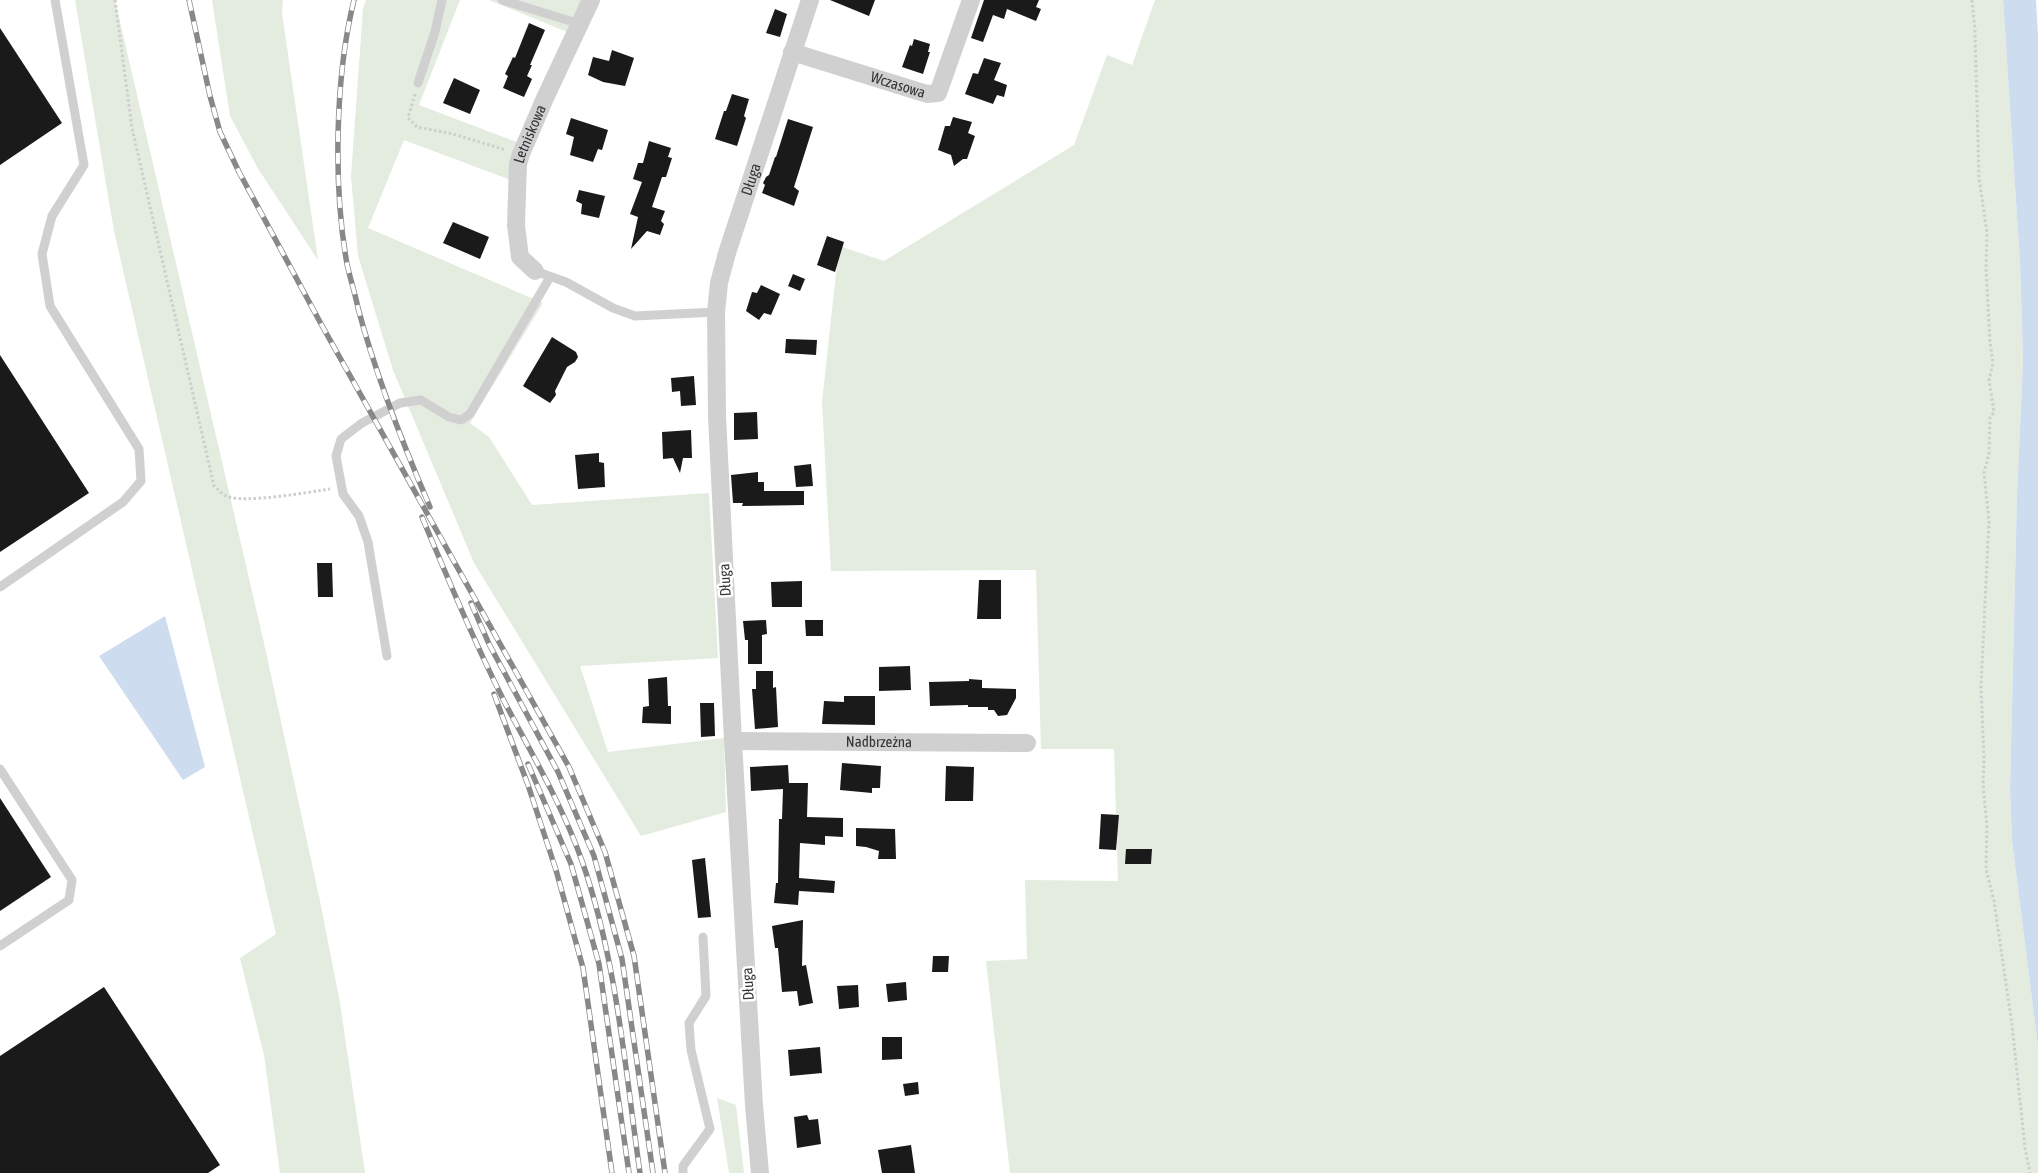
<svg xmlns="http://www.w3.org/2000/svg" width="2038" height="1173" font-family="'Asap Condensed',sans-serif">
<rect width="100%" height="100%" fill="#fff"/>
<path fill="#e3ecdf" d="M75,0H115L264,643L320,901L340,1003L365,1173H280L264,1055L240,958L276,934L114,231Z
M212,0H283L282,13L318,260L257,167L230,116Z
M366,0H460L419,105L519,143L511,180L404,140L368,228L543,303L470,423L489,437L532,505L709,493L718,658L580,666L608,752L724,738L726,812L641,836L474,563L393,370L358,256L351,176L363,9Z
M489,0H598L582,38Z
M1155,0H2003L2020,263L2023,361L2017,494L2010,790L2012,841L2038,1047V1173H1010L986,961L1027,959L1025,880L1118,881L1114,749H1041L1036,570L831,571L822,402L839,246L884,261L1074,145L1107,55L1132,65Z
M717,1098L736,1105L744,1173H729Z"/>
<path fill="#cedcef" d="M2003,0H2036L2038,36V1047L2012,841L2010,790L2017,494L2023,361L2020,263Z
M165,616L205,767L183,780L99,656Z"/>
<path fill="#1a1a1a" d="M830,0H875L869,16Z
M984,0H1039L1036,7L1041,9L1036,21L1007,9L1004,19L993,15L983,42L971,38Z
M775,9L787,14L780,37L766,33Z
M529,23L545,30L530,65H532L527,76L532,79L524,97L503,88L508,76L505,74L513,57L515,58Z
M0,28L62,123L0,165Z
M914,39L930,44L928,52H930L923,74L902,67L910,45L912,46Z
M612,50L634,58L625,86L603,82L588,75L593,57L609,61Z
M984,58L1001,63L994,80L1007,85L1004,97L997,95L993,104L965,94L973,73L978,74Z
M454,78L480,90L470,114L443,103Z
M732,94L749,99L744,116L746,118L737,146L715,139L724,111H726Z
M953,117L972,122L968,133L975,136L967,159H963L954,166L951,155L938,150L945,126H950Z
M571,118L608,130L602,150L598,149L593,162L570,155L574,137L566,134Z
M788,119L813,127L794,187L799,191L794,206L762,193L765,185L763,183L766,177L769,175L775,157H776Z
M649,141L671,148L668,157L672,158L666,177H662L652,207L665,211L661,221L664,224L660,235L647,231L631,249L638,217L630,214L642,182L633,179L638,163H643Z
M579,190L605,196L599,218L581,214L582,204L576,201Z
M453,222L489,237L480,259L443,243Z
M827,236L844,242L835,272L817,265Z
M793,274L805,279L800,291L788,286Z
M761,285L780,294L771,315L764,313L759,320L746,311L752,292L757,293Z
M552,337L576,352L578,357L575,362L567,367L555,391L556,395L550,403L523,386Z
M786,339L817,340L816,355L785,353Z
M0,355L89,493L0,552Z
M694,376L696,405L681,406L680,391L672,392L671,378Z
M757,412L758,439L734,440V413Z
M691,430L692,458H683L680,473L673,458L663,459L662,432Z
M599,453V462L604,463L605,487L578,489L575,455Z
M811,464L813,486L796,487L794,466Z
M758,472V482H764V491H804V505L742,506L743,503H733L731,475Z
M317,563H332L333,597H318Z
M979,580H1001V619H977Z
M802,581V607H772L771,582Z
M766,620L767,634L762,635V664H748V640H745L743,621Z
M805,620H823V636H806Z
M910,666L911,690L879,691V667Z
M756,671H773V688L776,687L778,727L755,729L752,689H756Z
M667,677L668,706H671V724L642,723L643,707L649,706L648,679Z
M969,679L982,680V688L1016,689V698L1007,715L998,716L994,710H988V707H968V705L930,706L929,682L969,681Z
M844,696H875V725L822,724L824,701L844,702Z
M700,703H714L715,736L701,737Z
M842,763L881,766L880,788H872V793L840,790Z
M788,765L789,783H808L807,817L843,818V837L825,836V845L800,843L799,878L835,881L834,893L799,891L798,905L774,903L776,883H778L779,819H782L783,789L751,791L750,767Z
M946,766L974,767L973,801H945Z
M0,798L51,877L0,911Z
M1101,814L1119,815L1116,850L1099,849Z
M856,828L895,829L896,859H878L879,851L866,847L856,846Z
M1126,849H1152L1151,864H1125Z
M705,858L711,917L698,918L692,860Z
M803,920L802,966L806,965L813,1003L799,1006L797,991L782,992L778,948H775L772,926Z
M933,956H949L948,972H932Z
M906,982L907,1000L888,1002L886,984Z
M858,985L859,1007L839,1009L837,986Z
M104,987L220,1165L208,1173H0V1056Z
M882,1037H902V1059L882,1060Z
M820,1047L822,1073L790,1076L788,1050Z
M918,1082L919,1094L905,1096L903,1084Z
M807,1115L809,1120L818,1119L821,1144L797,1148L794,1117Z
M911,1145L915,1173H882L878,1150Z"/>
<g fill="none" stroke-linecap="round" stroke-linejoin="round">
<path stroke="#cdcdcd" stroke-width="3" stroke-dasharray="2.5 2.5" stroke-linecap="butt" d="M115,0L132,128L214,486C218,489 222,494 226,496C243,504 310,492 330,489
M1972,0L1975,32L1979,178L1987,233L1986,269L1990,342L1993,363L1989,380L1994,412L1990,418L1989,454L1984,473L1989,521L1981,686L1984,760L1983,784L1987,827L1986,869L1994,901L2012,1025L2025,1148L2030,1173
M415,94L408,118L417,127L453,134L506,150"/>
<path stroke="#d0d0d0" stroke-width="9" d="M502,0L580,24
M418,83L435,32L442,0
M535,271L566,282L613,308L635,316L716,312
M0,587L123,502L141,481L139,449L50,306L42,254L52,216L84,165L55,0
M387,656L368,542L359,516L343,494L336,456L341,439L362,423L400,403L421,400L449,417L461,420L470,414L550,277
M0,769L72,880L69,900L0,946
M683,1173V1166L710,1129L691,1050L689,1023L706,996L703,937"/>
<g stroke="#d0d0d0" stroke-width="18">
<path id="s1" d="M792,52L927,94L938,93L971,0"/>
<path id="s2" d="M535,271L520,257L516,225L518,164L521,154L545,98L591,0"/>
<path id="s3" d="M733,741L1027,743"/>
<path id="s4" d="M760,1173L754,1105L733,741L717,416L716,312L719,283L727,253L810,0"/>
</g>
<defs>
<path id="rail" d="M189,0L210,96L220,132L239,172L320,322L569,767L605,852L634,956L665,1173
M354,0C335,77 333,186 347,264C350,278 355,293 358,308C376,376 402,442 430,507
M422,517C448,579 474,641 504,701C531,753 562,804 582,861C617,961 625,1068 640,1173
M471,603L489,644L558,772L594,856L622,959L653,1173
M494,694L528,785L556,870L583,968L612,1173
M528,764L571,864L599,964L629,1173"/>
</defs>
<use href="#rail" stroke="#888" stroke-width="5.5"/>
<use href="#rail" stroke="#fff" stroke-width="4" stroke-dasharray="11" stroke-linecap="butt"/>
</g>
<g text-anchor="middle" stroke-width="5" stroke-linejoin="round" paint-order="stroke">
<g font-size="15" fill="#333" stroke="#fff">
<text dy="5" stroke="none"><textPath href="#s1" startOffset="111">Wczasowa</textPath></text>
<text dy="5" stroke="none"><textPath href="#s2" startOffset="146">Letniskowa</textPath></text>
<text dy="5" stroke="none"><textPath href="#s4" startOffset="1000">Długa</textPath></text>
<text transform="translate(725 580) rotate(-93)" y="5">Długa</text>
<text dy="5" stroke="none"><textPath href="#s3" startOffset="146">Nadbrzeżna</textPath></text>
<text transform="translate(748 984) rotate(-93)" y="5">Długa</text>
</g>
</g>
</svg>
